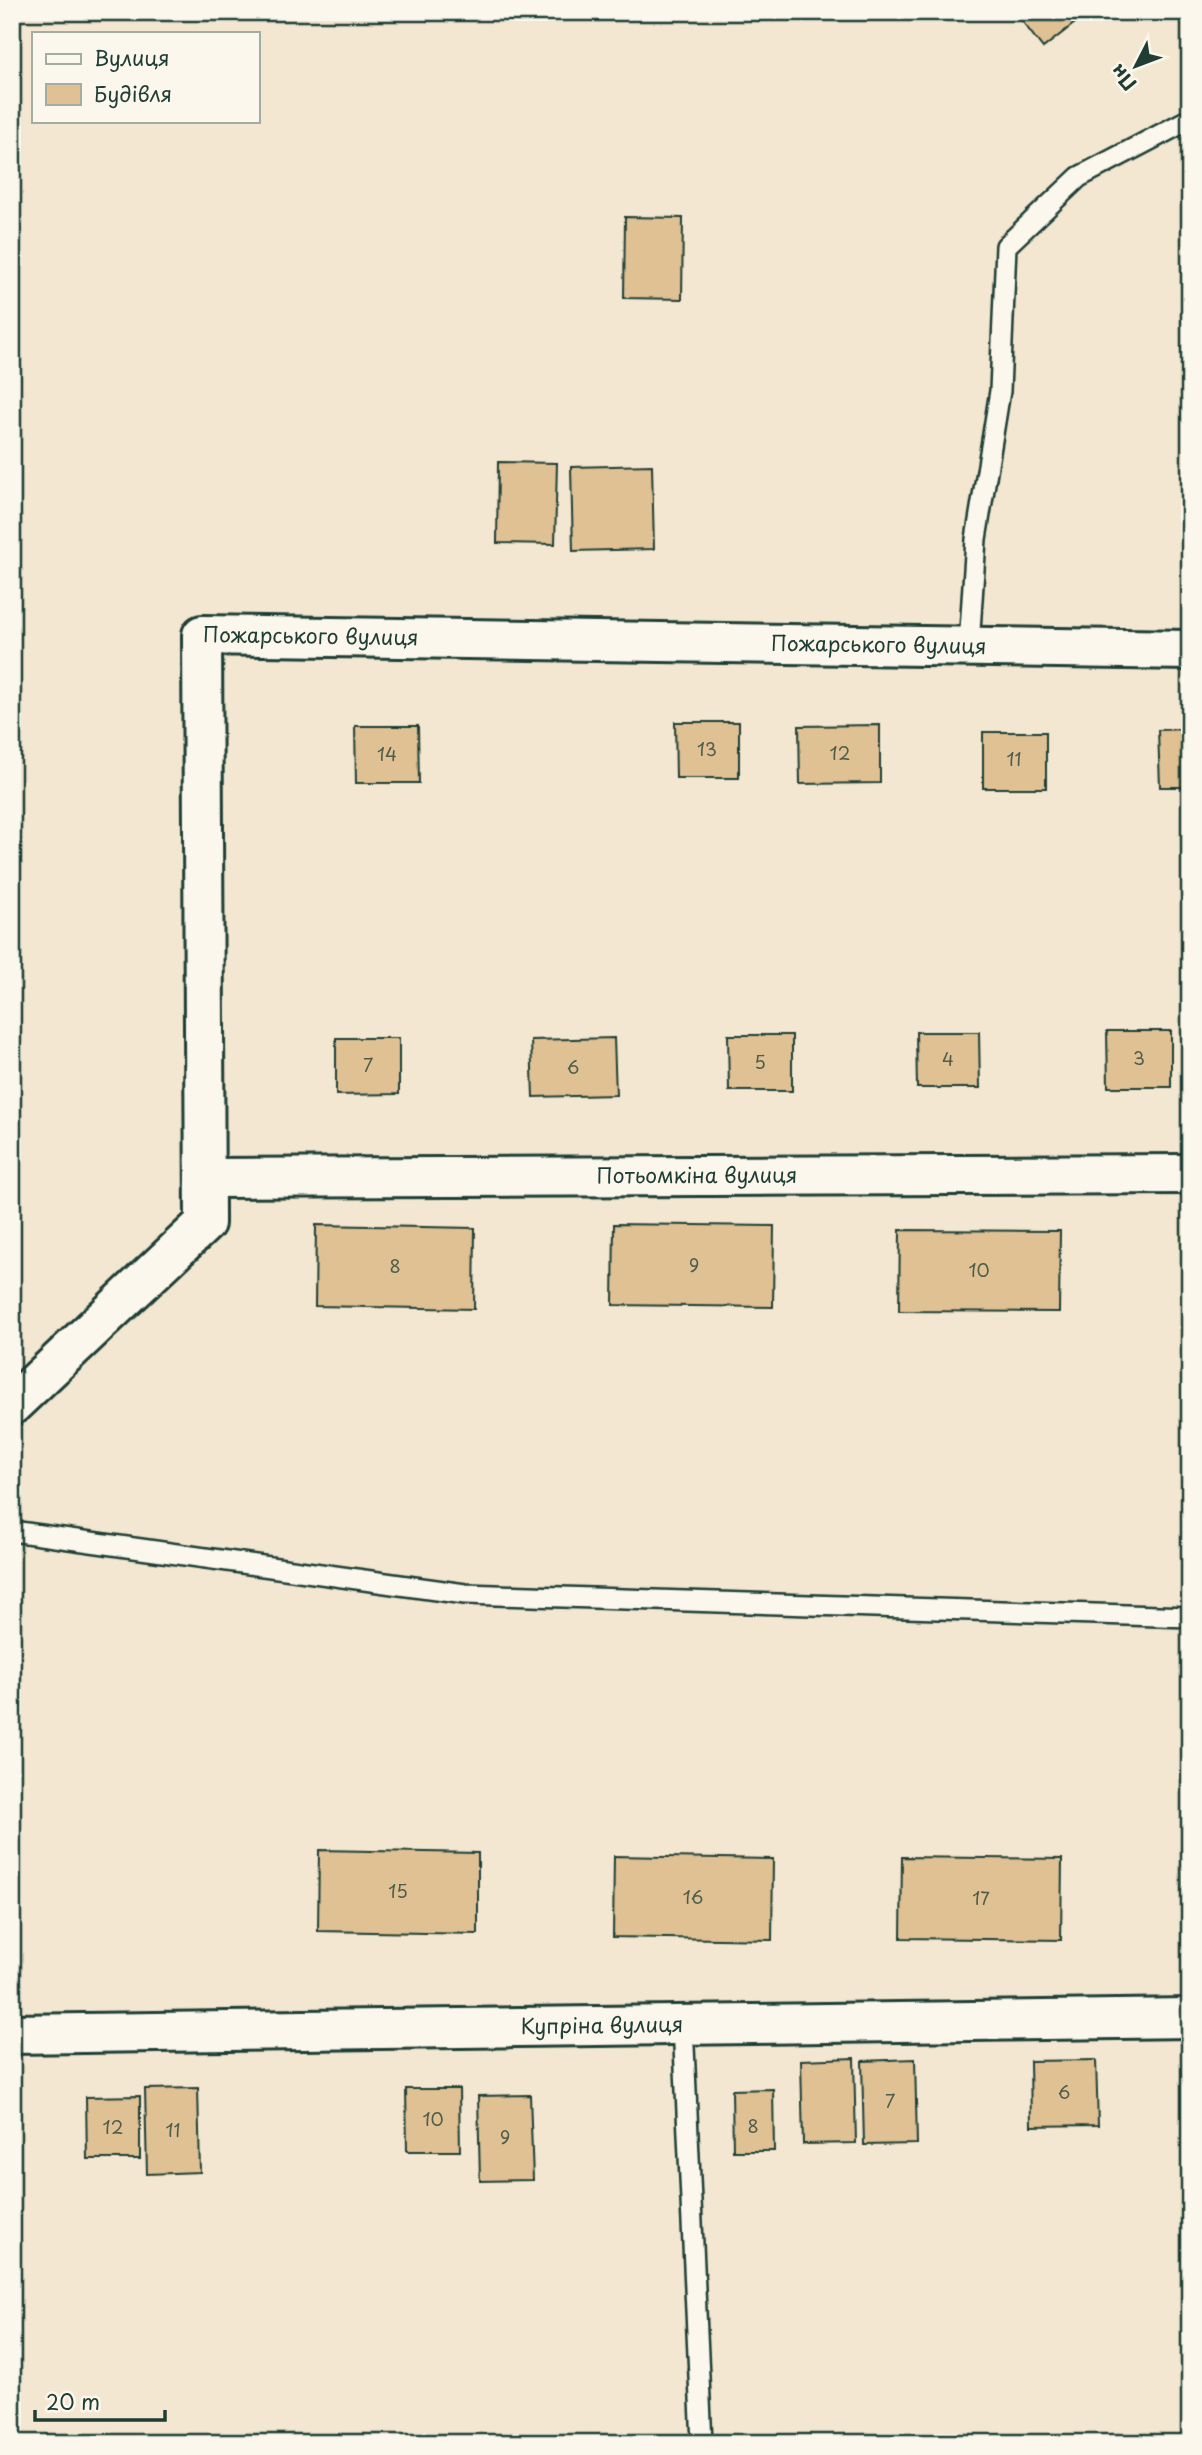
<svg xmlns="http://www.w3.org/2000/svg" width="1202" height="2455" font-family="'Playpen Sans',sans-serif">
<rect width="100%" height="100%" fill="#f3e7d1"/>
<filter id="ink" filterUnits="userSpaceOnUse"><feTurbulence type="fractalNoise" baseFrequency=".0143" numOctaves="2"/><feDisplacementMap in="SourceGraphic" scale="14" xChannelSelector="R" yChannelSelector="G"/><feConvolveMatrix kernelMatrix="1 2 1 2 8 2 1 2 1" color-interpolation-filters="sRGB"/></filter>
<g filter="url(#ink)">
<path fill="#e0c193" stroke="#1f3d34" stroke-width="2" d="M1015,12H1089L1043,48Z
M625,217L683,218L682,299L624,298Z
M498,462L557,463L555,544L497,543Z
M652,465L654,549L573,551L571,467Z
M675,722H739V778H676Z
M880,725V783L800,784L799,726Z
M355,726H418L419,783H356Z
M1190,729V787H1160L1158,730Z
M983,732H1046V788H983Z
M1107,1031H1171V1087H1108Z
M916,1032H979L980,1088H917Z
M728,1035H792V1091H729Z
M336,1038H399V1094L336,1095Z
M614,1038L616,1095L533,1097L531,1040Z
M614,1224L774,1226L773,1307L613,1305Z
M316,1225L475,1228L474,1309L315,1306Z
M900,1230L1060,1231L1059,1312L899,1311Z
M1188,1232H1190V1313H1188Z
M319,1850L478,1853V1934L318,1931Z
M614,1856L773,1859L772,1940L613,1937Z
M902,1857L1062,1859L1061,1940L901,1938Z
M1184,1863H1190V1944H1183Z
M854,2058L856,2143L803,2144L801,2060Z
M915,2059L917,2144L864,2145L862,2061Z
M1096,2060L1098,2125L1031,2126L1030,2061Z
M198,2088L200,2172L147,2174L145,2089Z
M406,2089H459L460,2151H407Z
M773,2089L774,2151H733L732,2090Z
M530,2095L533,2180L480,2181L478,2096Z
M140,2096V2159H87L86,2097Z"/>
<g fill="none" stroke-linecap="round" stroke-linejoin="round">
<defs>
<path id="lane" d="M969,646L976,539L1000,391L1006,246L1079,177L1190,119
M12,1531L465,1594L1190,1617
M683,2024L702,2443"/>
<g id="street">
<path id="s1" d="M205,1178L1190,1174"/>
<path id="s2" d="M12,1405L205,1223L202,635L1190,650"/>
<path id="s3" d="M12,2034L1190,2018"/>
</g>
</defs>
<use href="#lane" stroke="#1f3d34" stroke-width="24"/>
<use href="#street" stroke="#1f3d34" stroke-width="44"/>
<use href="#lane" stroke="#fbf7ec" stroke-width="19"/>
<use href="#street" stroke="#fbf7ec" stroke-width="38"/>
</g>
</g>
<g text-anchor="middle" stroke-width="5" stroke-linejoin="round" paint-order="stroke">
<g font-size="18" fill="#4f5e4c">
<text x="707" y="756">13</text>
<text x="840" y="760">12</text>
<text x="387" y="761">14</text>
<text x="1014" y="766">11</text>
<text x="1139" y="1065">3</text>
<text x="948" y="1066">4</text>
<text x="760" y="1069">5</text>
<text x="368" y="1072">7</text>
<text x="573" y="1074">6</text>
<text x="694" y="1272">9</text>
<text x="395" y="1273">8</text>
<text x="979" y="1277">10</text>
<text x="398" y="1898">15</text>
<text x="693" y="1904">16</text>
<text x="981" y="1905">17</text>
<text x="1064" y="2099">6</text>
<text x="890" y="2108">7</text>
<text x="433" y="2126">10</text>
<text x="753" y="2133">8</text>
<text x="113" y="2134">12</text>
<text x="173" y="2137">11</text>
<text x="505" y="2144">9</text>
</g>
<g font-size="21" fill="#1f3d34" stroke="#fbf7ec">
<text dy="7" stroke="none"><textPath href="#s2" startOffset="962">Пожарського вулиця</textPath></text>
<text dy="7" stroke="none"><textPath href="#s2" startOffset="1530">Пожарського вулиця</textPath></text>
<text dy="7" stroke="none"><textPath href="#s1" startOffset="492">Потьомкіна вулиця</textPath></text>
<text dy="7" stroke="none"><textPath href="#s3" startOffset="590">Купріна вулиця</textPath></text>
</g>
</g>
<rect width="1202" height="2455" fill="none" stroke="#fbf7ec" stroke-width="42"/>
<rect x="21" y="21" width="1160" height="2413" fill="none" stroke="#1f3d34" stroke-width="2.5" filter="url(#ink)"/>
<rect x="32" y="32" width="228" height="91" fill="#fbf7ec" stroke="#a3ada2" stroke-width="2"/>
<rect x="46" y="54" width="35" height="10" fill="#fbf7ec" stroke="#a3ada2" stroke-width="2"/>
<text x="94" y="66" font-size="21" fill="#1f3d34">Вулиця</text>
<rect x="46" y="84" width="35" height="21" fill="#e0c193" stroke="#a3ada2" stroke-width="2"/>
<text x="94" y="102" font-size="21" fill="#1f3d34">Будівля</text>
<g transform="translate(1136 66) rotate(228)" stroke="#fbf7ec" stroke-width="5" paint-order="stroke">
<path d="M0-5L12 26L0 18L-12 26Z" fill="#1f3d34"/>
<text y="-10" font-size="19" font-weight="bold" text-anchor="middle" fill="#1f3d34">Пн</text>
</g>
<path d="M35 2410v10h130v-10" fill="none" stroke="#1f3d34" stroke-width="3.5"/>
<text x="46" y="2410" font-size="21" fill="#1f3d34" stroke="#fbf7ec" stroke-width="5" paint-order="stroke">20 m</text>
</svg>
